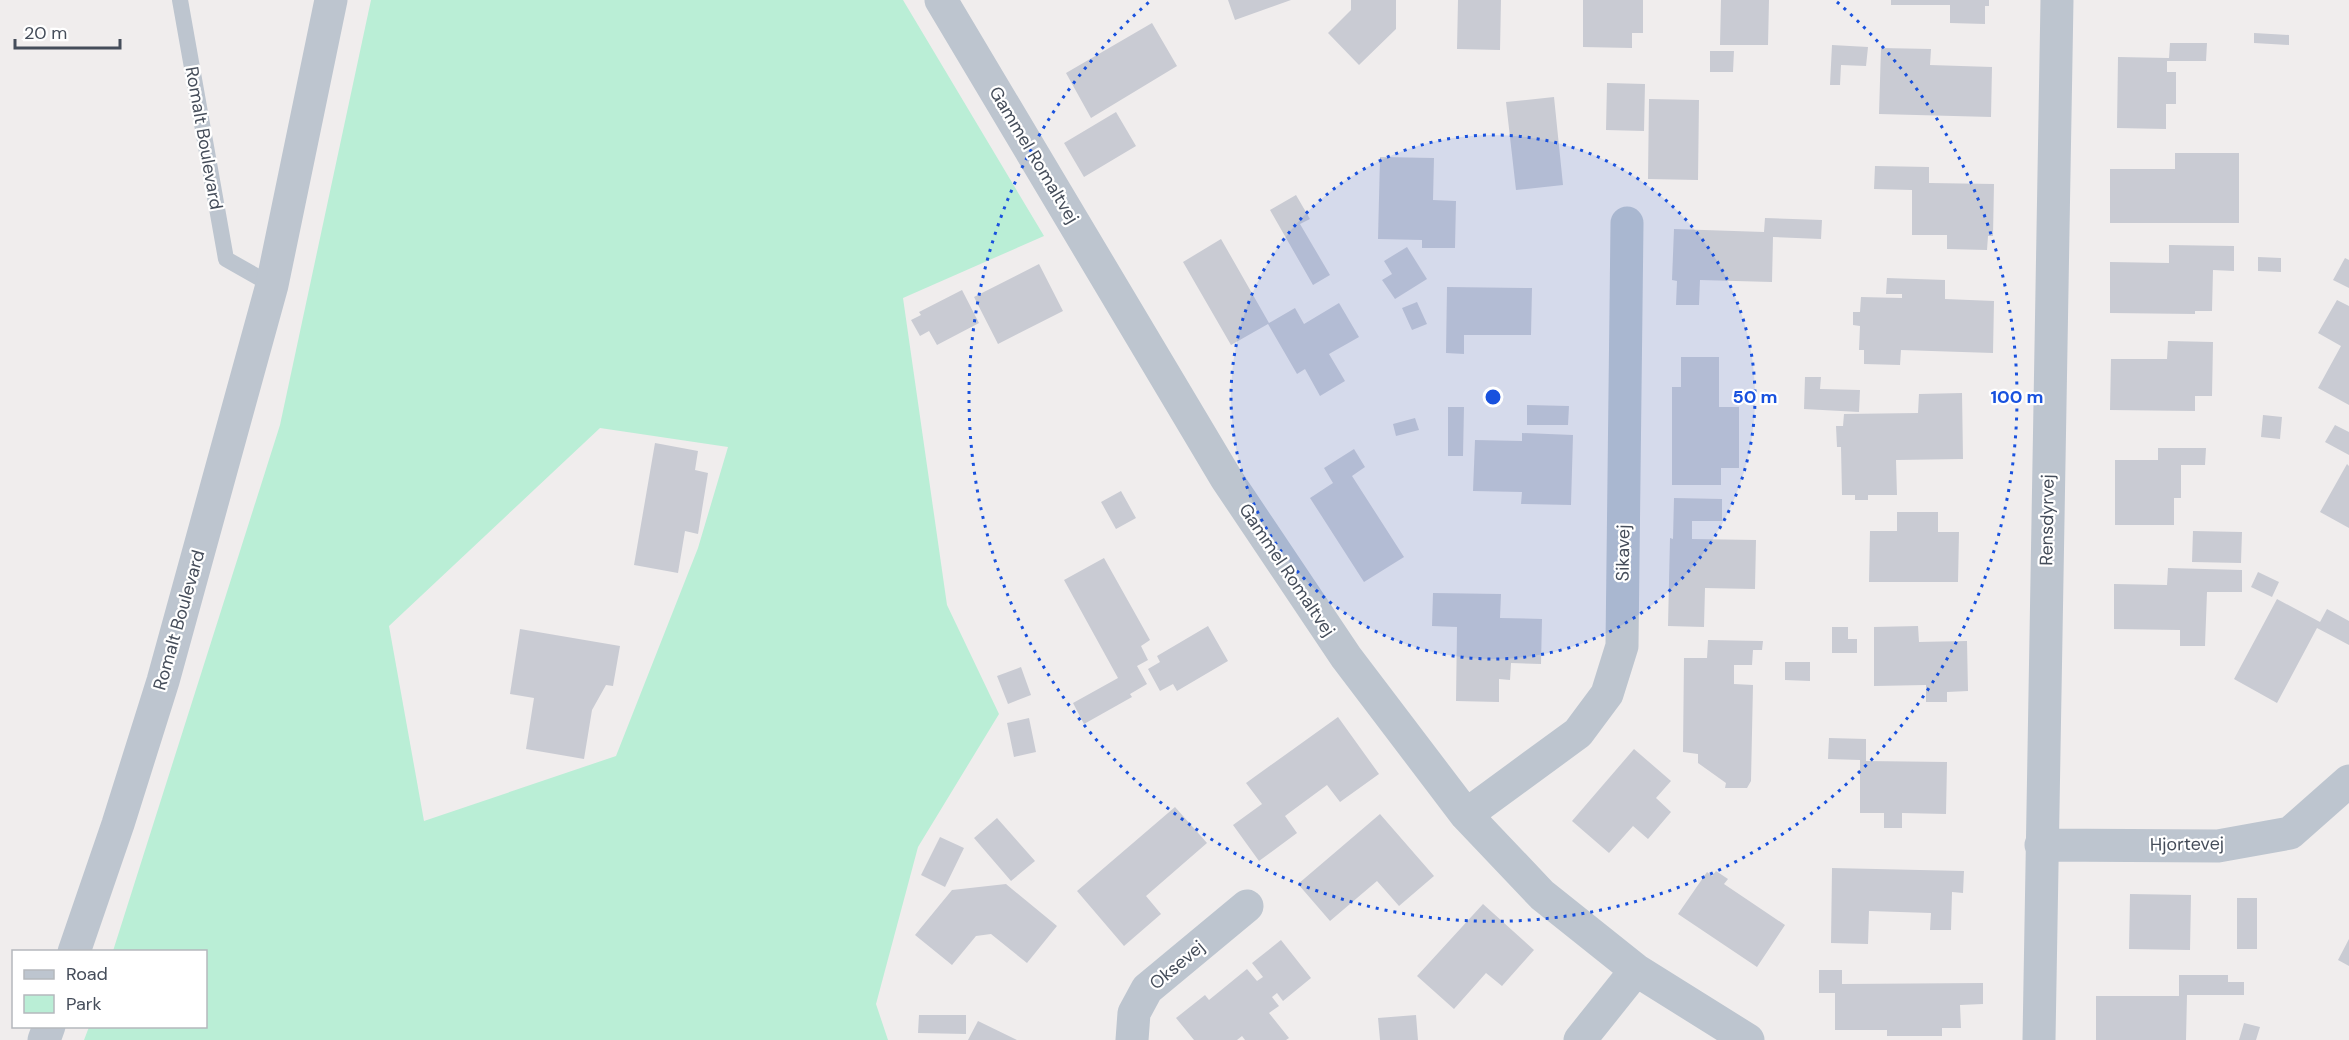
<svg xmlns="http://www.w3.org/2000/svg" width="2349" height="1040" font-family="'DM Sans',sans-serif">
<rect width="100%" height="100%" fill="#f0eded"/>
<path fill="#baeed6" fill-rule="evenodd" d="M371,0H903L1044,236L903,298L947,605L999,714L918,847L876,1004L888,1040H84L89,1027L206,1026V952L113,951L280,425ZM600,428L728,447L698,548L616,756L424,821L389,626Z"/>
<path fill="#c9cbd3" d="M1228,0H1291L1235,20Z
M1351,0H1396V29L1359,65L1328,33L1351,10Z
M1458,0H1501L1500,50L1457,49Z
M1583,0H1643V33H1632V48L1583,47Z
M1721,0H1769L1768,45H1720Z
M1891,0H1989V6H1985V24L1950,23V5H1891Z
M1152,23L1177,66L1091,118L1066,73Z
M2254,33L2289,35V45L2254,43Z
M2170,43H2207L2206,61H2167V72H2176V104H2166V129L2117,128L2118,57L2169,58Z
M1832,45L1868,47L1866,66L1841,65L1840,85H1830Z
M1881,48L1931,49L1930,65L1992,67L1991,117L1879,114Z
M1710,51H1734L1733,72H1710Z
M1607,83L1645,84L1644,131L1606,130Z
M1554,97L1563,185L1516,190L1506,102Z
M1649,99L1699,100L1698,180L1648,179Z
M1116,112L1136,146L1084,177L1064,143Z
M2175,153H2239V223H2110V169H2175Z
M1380,157L1434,158L1433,200L1456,201L1455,248H1422V240L1378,239Z
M1875,166L1929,167V183L1994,184L1993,236H1988L1987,250L1947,249V235H1912V190L1874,189Z
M1296,195L1310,219L1300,224L1330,275L1313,285L1270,210Z
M1765,218L1822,220L1821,239L1773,237L1772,282L1700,280L1699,305H1676L1677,281L1672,280L1674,229L1764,232Z
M1221,239L1269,323L1295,308L1304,324L1339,303L1359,337L1329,354L1345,381L1320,396L1305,369L1297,374L1268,324L1231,345L1183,262Z
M2169,245L2234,246V271L2213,270L2212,311H2195V314L2110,313V262L2169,263Z
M1407,247L1427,279L1395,299L1382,280L1392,274L1384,261Z
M2258,257L2281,258V272L2258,271Z
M2345,258L2349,260V288L2333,280Z
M1039,264L1063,311L998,344L974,297Z
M1887,278L1945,280V299L1994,301L1993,353L1901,350L1900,365L1864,364V350H1859L1860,326L1853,325V312H1860L1861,297L1902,298V294H1886Z
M1447,287L1532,288L1531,335H1464V354L1446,353Z
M962,290L979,323L937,345L929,331L920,336L911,320L921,315L919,312Z
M2337,300L2349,306V405L2318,388L2341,346L2318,333Z
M1417,302L1427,324L1412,330L1402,308Z
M2168,341L2213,342L2212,396H2195V411L2110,410L2111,359H2167Z
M1681,357H1719V407H1739V468H1721V485H1672V387H1681Z
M1805,377H1821L1820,389L1860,390L1859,412L1804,409Z
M1962,393L1963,459L1896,460L1897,495H1868V500H1855V495H1842L1841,447H1837L1836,426H1843L1844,414L1918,413L1919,394Z
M1527,405L1569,406L1568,425H1527Z
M1448,407H1464L1463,456H1448Z
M2263,415L2282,417L2280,439L2261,437Z
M1415,418L1419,430L1396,436L1393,424Z
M2335,425L2349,432V455L2325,442Z
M1522,433L1573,435L1571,505L1521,504L1522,492L1473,491L1475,440L1522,441Z
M655,443L698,451L695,470L708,473L698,534L685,531L678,573L634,565Z
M2158,448H2206L2205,465H2181V498H2174V525H2115V460H2158Z
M1354,449L1365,467L1352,476L1404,557L1364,582L1310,498L1333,483L1324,468Z
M2347,464L2349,466V528L2320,512Z
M1121,491L1136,518L1116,529L1101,502Z
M1674,498L1722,499V521H1692V539L1756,540L1755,589L1705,588L1704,627L1668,626L1670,538L1673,539Z
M1897,512H1938V532H1959L1958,582H1869L1870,531H1897Z
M2193,531L2242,532L2241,563L2192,562Z
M1104,558L1150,640L1141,646L1148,660L1137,666L1147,684L1130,694L1132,697L1084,724L1073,703L1118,678L1064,580Z
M2168,568L2242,570V592H2207L2205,646H2180V630L2114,629V584L2167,585Z
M2258,572L2279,582L2272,597L2251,587Z
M1433,593L1501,594L1500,618L1542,619L1541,664L1511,663L1510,680L1499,679V702L1456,701L1457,627L1432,626Z
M2277,599L2320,622L2327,609L2349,621V645L2317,628L2277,703L2234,679Z
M1208,626L1228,661L1177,691L1173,684L1160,691L1148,669L1160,662L1157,656Z
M1918,626L1919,642L1967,641L1968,691L1947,692V702H1926V685L1874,686V627Z
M1832,627H1848V639H1857V653H1832Z
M520,629L620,646L613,686L606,685L592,710L584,759L526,749L534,698L510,694Z
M1708,640L1763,641L1762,650H1753L1752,665H1734V684L1753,685L1751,781L1747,788H1725L1726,783L1698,763V754L1683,752L1684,658H1707Z
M1785,662H1810V681L1785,680Z
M1021,667L1031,695L1008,704L997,676Z
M1338,717L1379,774L1340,802L1327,785L1285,816L1297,833L1259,861L1233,825L1262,804L1246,783Z
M1029,718L1036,752L1014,757L1007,723Z
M1829,738L1866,739V761L1947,762L1946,814L1902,813V828H1884V813H1860V760L1828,759Z
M1634,749L1671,781L1656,798L1671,812L1648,839L1633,826L1609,853L1572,821Z
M1175,807L1207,843L1146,896L1161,914L1124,946L1077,891Z
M1380,814L1434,876L1399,906L1377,881L1330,921L1298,884Z
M997,818L1035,861L1011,881L974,838Z
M940,837L964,848L945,887L921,875Z
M1832,868L1964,871L1963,893L1952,892L1951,930H1930L1931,913L1869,911L1868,944L1831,943Z
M1716,871L1728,879L1724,884L1785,925L1757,967L1678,914L1707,872L1712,876Z
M1006,884L1057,926L1027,963L991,934L976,936L952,965L915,935L952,890Z
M2130,894L2191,895L2190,950L2129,949Z
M2237,898H2257V949H2237Z
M1483,904L1534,950L1502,986L1486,973L1454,1009L1417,976Z
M2349,939V966L2338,960Z
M1281,940L1311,978L1283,1001L1277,993L1272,997L1279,1006L1269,1013L1289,1038L1286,1040H1245L1242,1036L1237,1040H1194L1176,1018L1205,995L1209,1000L1247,969L1257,981L1263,977L1252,963Z
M1819,970H1842V984L1983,983V1004L1960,1005L1961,1028H1942V1036H1887V1030H1835V993H1819Z
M2179,975H2228V982H2244V995H2187L2186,1040H2096V996H2179Z
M919,1015H966V1034L918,1033Z
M1416,1015L1418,1040H1380L1378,1018Z
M978,1021L1017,1040H968Z
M2244,1023L2260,1027L2256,1040H2239Z"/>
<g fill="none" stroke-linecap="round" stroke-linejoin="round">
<path stroke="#bdc5cf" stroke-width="16" d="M180,0L226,259L272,285"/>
<path stroke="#bdc5cf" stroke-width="33" d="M941,0L1226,478L1346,657L1466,815L1542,895L1636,970L1748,1040
M1466,815L1578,733L1607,694L1622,646L1627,223
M2041,845L2218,846L2290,833L2349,781
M1132,1040L1134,1013L1147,989L1247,906
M1580,1040L1636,970
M2039,1040L2057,0"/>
<path stroke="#bdc5cf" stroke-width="33" d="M74,952L118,824L163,681L272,285L331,0
M44,1040L49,1026"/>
</g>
<circle cx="1493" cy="397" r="262" fill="#1851de" fill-opacity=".12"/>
<g fill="none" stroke="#1851de" stroke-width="3" stroke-dasharray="3 6">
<circle cx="1493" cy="397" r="262"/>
<path d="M1837 2A524 524 0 1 1 1149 2"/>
</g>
<g text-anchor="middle" stroke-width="4.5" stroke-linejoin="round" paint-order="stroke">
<g font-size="18" fill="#454d5a" stroke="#fff">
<text transform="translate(204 138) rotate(80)" y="6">Romalt Boulevard</text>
<text transform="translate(1034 155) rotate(59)" y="6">Gammel Romaltvej</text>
<text transform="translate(2047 520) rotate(-89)" y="6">Rensdyrvej</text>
<text transform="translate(1623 553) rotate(-89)" y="6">Sikavej</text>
<text transform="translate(1287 570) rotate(56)" y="6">Gammel Romaltvej</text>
<text transform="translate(179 620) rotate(-74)" y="6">Romalt Boulevard</text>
<text transform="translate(2187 844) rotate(-1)" y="6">Hjortevej</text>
<text transform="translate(1177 965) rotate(-40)" y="6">Oksevej</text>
</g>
</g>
<circle cx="1493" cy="397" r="9" fill="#1851de" stroke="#fff" stroke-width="3"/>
<g font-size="18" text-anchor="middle" font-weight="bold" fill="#1851de" stroke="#fff" stroke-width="4.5" stroke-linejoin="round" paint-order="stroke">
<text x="1755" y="403">50 m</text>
<text x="2017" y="403">100 m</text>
</g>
<rect x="12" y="950" width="195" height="78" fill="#ffffff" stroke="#b5b8bd" stroke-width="1.5"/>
<rect x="24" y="970" width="30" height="9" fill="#bdc5cf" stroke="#b5b8bd" stroke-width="1.5"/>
<text x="66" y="980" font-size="18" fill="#454d5a">Road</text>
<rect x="24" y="995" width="30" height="18" fill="#baeed6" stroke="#b5b8bd" stroke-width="1.5"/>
<text x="66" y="1010" font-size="18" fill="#454d5a">Park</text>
<path d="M15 39v9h105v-9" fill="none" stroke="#454d5a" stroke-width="3"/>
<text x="24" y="39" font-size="18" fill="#454d5a" stroke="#ffffff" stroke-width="4.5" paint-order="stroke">20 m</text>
</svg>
